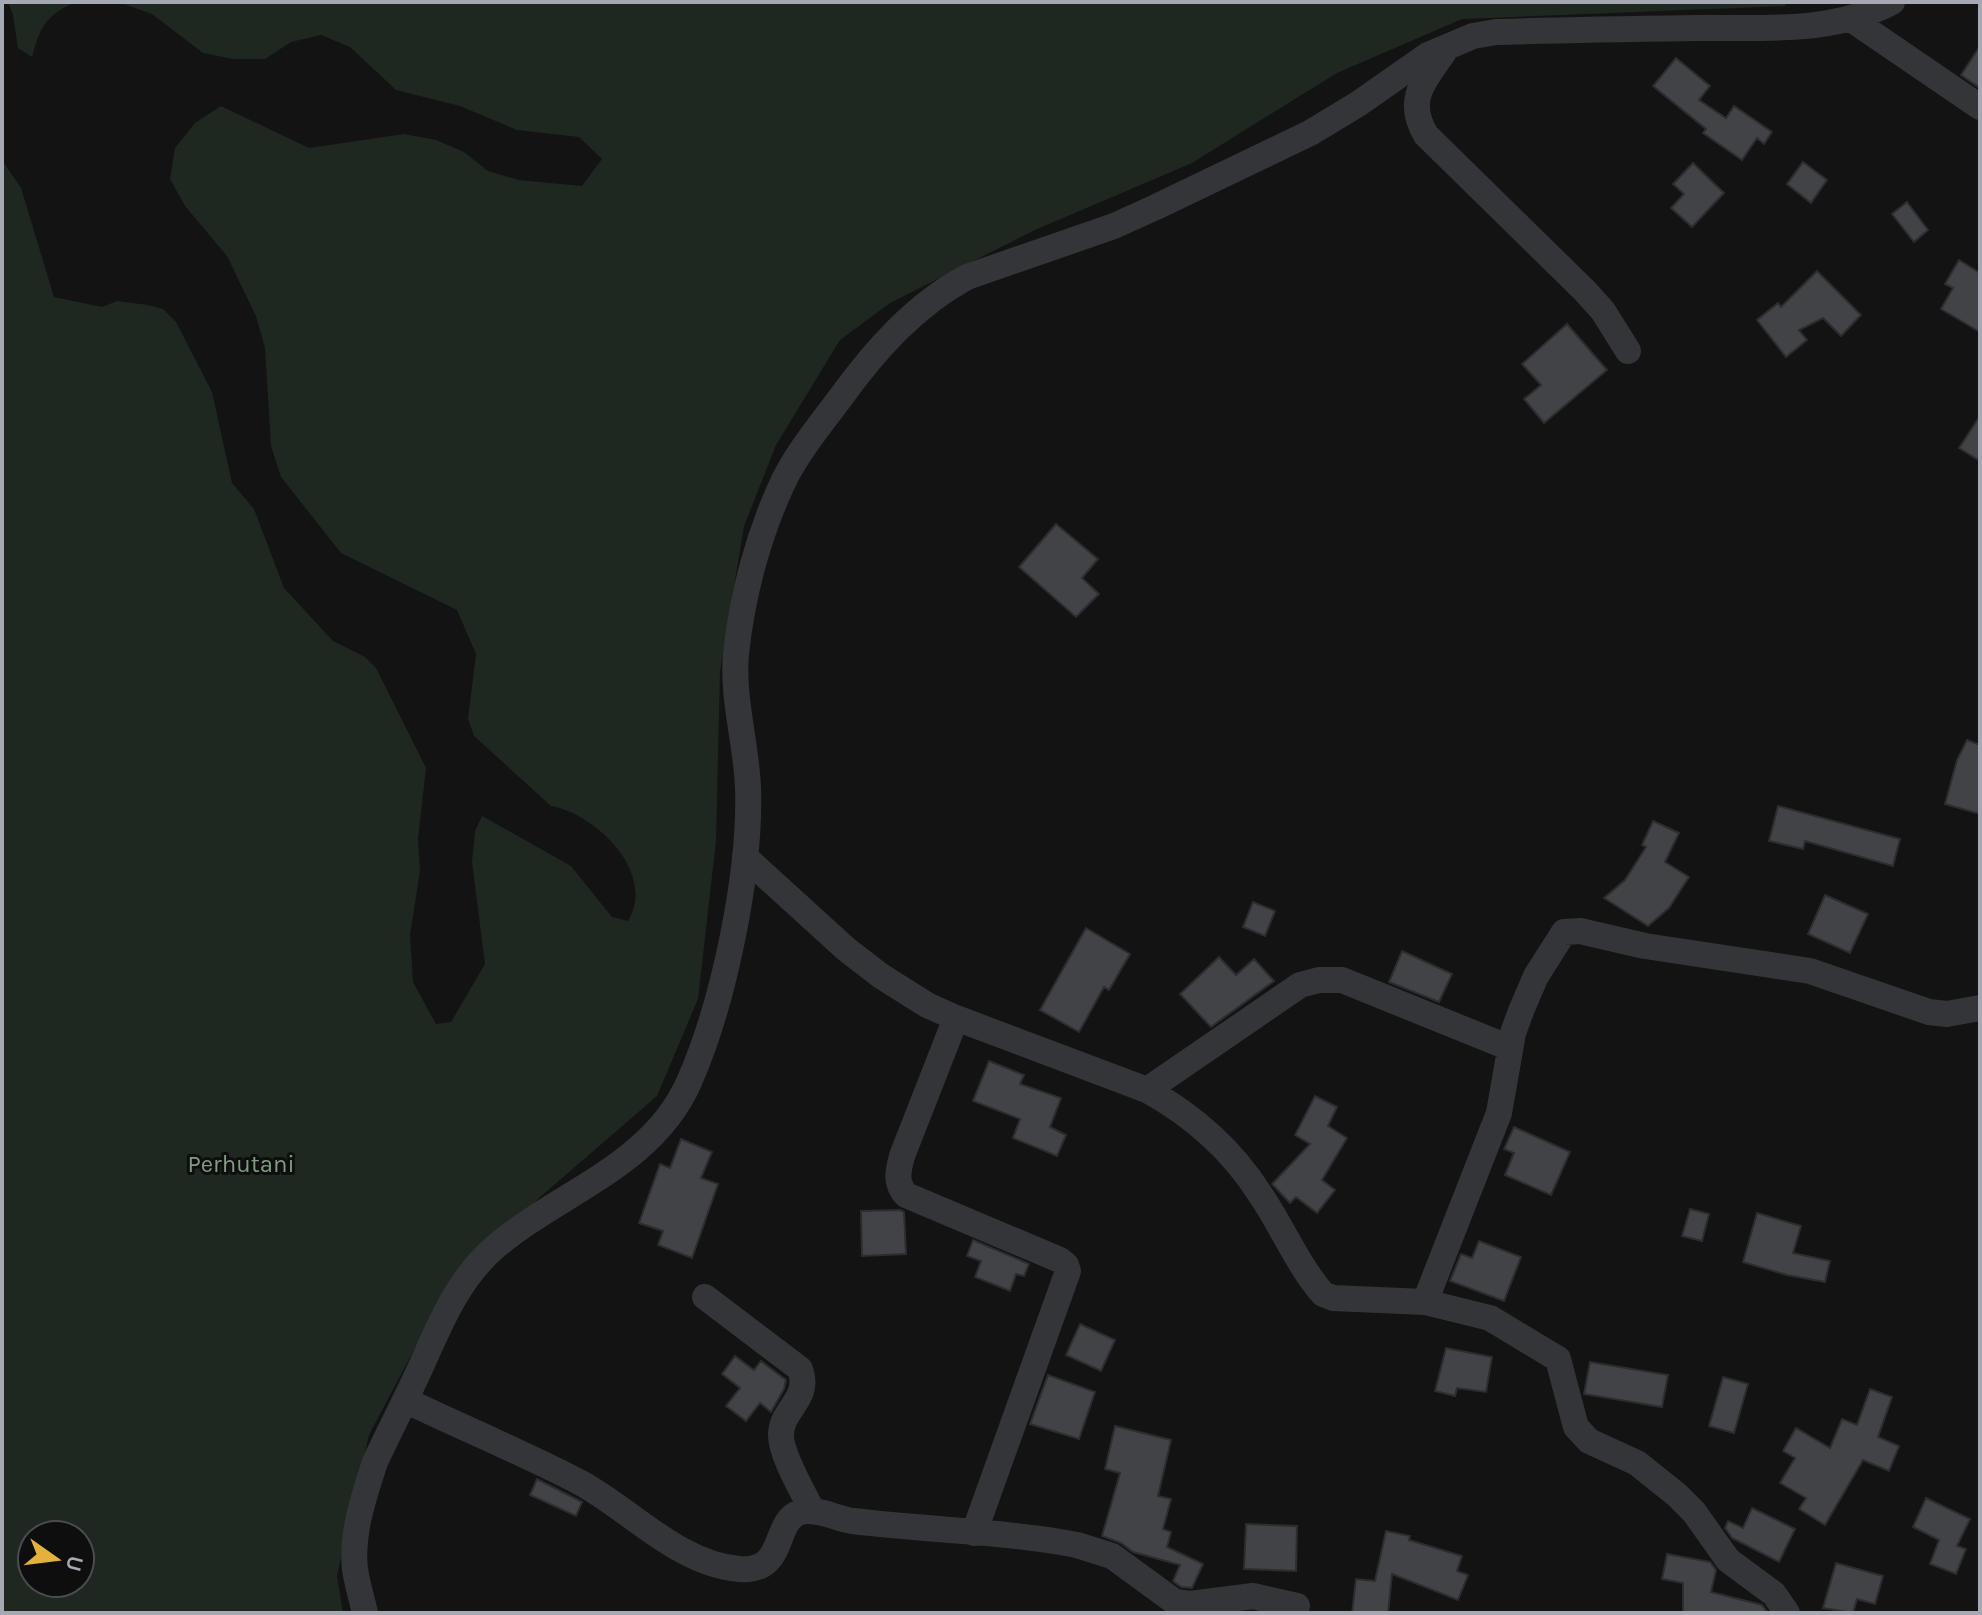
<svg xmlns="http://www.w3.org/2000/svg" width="1982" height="1615" font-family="Karla,sans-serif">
<rect width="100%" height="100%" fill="#131314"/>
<path fill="#1f2721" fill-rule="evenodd" d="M8,2H76C46,15 40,27 32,57L18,48L13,15Z
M118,2H1785V6L1462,19L1337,73L1192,163L1035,230L890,303L840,340L776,445L744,526L720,671L716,841L698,999L657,1096L539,1198L445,1291L369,1435L337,1576L343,1613H2V160L21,188L54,297L102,307L117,301L148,305L163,309L176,322L212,392L232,483L254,509L284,588L333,641L365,657L376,668L426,768L418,839L420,871L410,935L413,982L436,1024L451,1022L485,964L472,862L475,831L482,816L571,866L612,917L628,921C657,873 596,814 551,806L474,736L468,719L476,654L457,610L341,553L281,477L271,446L265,348L256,316L227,256L185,206L170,179L175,148L195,123L221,106L309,148L404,134L436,140L464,152L488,171L519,180L582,186L602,159L579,137L517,130L460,106L396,90L350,47L321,35L291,42L265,59H233L203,53L152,14ZM32,1535H80V1583H32Z"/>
<path fill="#424347" stroke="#2d2d30" stroke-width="2" d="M1980,46V88L1961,75Z
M1676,58L1710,86L1699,100L1726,118L1734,106L1772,132L1764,144L1757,138L1742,160L1703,133L1706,129L1653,86Z
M1803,162L1827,180L1811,203L1787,184Z
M1693,163L1724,193L1692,227L1671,208L1684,194L1673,184Z
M1907,202L1928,230L1914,242L1892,214Z
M1959,260L1980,273V332L1941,309L1953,288L1945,284Z
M1817,271L1861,315L1841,336L1823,318L1799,330L1807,340L1786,357L1757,320L1778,303L1781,307Z
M1567,324L1607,370L1544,423L1524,399L1541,385L1522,364Z
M1980,416V461L1959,448Z
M1056,524L1098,559L1082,578L1099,594L1076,617L1019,567Z
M1967,740L1980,745V814L1945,804L1957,760Z
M1778,806L1900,839L1893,866L1805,841L1803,849L1769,841Z
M1653,821L1679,833L1665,862L1689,877L1669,908L1648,926L1604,898L1625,880L1646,847L1642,845Z
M1825,895L1868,914L1850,953L1808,934Z
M1253,902L1275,911L1265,936L1243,927Z
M1086,928L1130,954L1109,990L1104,987L1079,1032L1040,1010Z
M1402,951L1452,974L1439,1002L1389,982Z
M1219,957L1236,975L1254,959L1274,981L1211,1027L1180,994Z
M989,1061L1024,1075L1020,1084L1061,1098L1050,1127L1066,1135L1057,1156L1013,1138L1020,1119L973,1101Z
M1315,1096L1337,1107L1328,1126L1347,1138L1322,1180L1335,1190L1317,1213L1296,1197L1290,1203L1272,1184L1310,1144L1295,1135Z
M1514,1127L1570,1152L1551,1195L1505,1175L1514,1153L1504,1149Z
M681,1139L712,1152L701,1178L718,1184L692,1258L658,1245L663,1231L639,1223L660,1164L670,1168Z
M1690,1209L1709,1214L1702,1241L1682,1236Z
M900,1210L904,1212L906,1254L862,1256L861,1211Z
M1757,1213L1801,1226L1793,1253L1830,1261L1825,1282L1787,1275L1743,1262Z
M973,1240L1029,1264L1024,1276L1016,1274L1010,1291L975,1277L981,1261L967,1256Z
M1479,1241L1521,1257L1504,1301L1450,1281L1461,1254L1472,1258Z
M1080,1324L1115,1340L1101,1371L1066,1355Z
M1446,1348L1492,1357L1486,1392L1457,1388L1455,1396L1435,1391Z
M735,1356L754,1370L761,1361L786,1380L784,1389L771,1412L760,1403L746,1421L726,1406L740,1388L722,1374Z
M1590,1362L1668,1375L1662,1407L1584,1394Z
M1048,1375L1095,1392L1079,1439L1030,1424Z
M1723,1377L1748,1384L1734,1433L1709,1426Z
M1870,1389L1892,1397L1878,1437L1899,1446L1889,1471L1863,1460L1825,1525L1799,1509L1806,1498L1780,1483L1795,1458L1783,1451L1796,1428L1830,1448L1842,1419L1857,1425Z
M1115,1426L1171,1440L1158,1496L1171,1499L1163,1529L1171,1532L1167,1547L1203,1564L1192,1588L1181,1587L1173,1581L1180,1565L1133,1552L1121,1543L1102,1536L1120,1473L1105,1469Z
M537,1479L582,1502L576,1516L530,1495Z
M1926,1498L1970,1519L1957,1546L1966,1549L1956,1574L1930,1564L1939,1540L1913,1527Z
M1752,1508L1795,1529L1779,1562L1732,1538L1725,1528L1728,1521L1743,1528Z
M1246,1524L1297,1526L1296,1571L1244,1569Z
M1386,1531L1410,1536L1409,1540L1462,1556L1457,1571L1468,1575L1458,1600L1392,1574L1388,1613H1352L1356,1579L1375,1581Z
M1667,1554L1710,1562L1716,1570L1711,1592L1762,1605L1768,1613H1683V1583L1662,1579Z
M1836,1563L1883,1576L1875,1604L1857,1599L1853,1613L1823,1608Z"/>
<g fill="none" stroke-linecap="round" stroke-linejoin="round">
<path stroke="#343539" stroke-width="26" d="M1851,19L1980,107
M1446,49C1426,79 1404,98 1426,135L1585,291L1603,311L1628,351
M745,857L846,949L881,976L927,1005L956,1018L1147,1090C1192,1115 1232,1150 1260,1194C1282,1226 1297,1264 1323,1294L1333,1298L1425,1302
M956,1018L902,1156C898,1171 895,1183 906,1195L1060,1260L1066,1265L1068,1271L974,1533
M1147,1090L1300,985L1319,980H1342L1510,1048
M705,1297L800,1369C811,1399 782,1408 781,1434C780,1453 803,1492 812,1510
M405,1400C463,1428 524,1453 581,1483C632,1511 679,1564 739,1569C787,1573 772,1522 800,1512C816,1507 837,1519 853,1521C927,1530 1003,1531 1077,1545L1112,1556L1175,1602L1190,1604L1253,1596L1297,1606
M365,1613C362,1599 357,1584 355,1569C351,1533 364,1496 375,1462C389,1432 404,1403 418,1373C438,1329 456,1281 494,1248C559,1192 652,1166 689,1082C724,1003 751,872 748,787C746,742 732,698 736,654C742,595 759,532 785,478C800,449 821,424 841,397C875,350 915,305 967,277L1114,226L1156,207L1310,133L1358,104L1428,55L1473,36L1496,32C1564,30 1632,29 1699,28C1765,27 1832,34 1892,2
M1787,1613L1774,1594L1728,1560L1694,1512L1677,1495L1637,1463L1589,1441L1576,1427L1558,1359L1490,1318L1425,1302L1499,1113L1513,1033L1521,1011L1536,976L1564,932L1580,931L1645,946L1810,971L1929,1012L1947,1014L1980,1008"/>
</g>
<g text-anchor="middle" stroke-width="6" stroke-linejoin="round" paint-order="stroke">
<g font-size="24" fill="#7e9d81" stroke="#0e0e0f">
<text x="241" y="1172">Perhutani</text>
</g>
</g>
<rect width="1982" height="1615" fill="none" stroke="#a6a9b4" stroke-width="8"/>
<g transform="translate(56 1559) rotate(104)"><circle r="38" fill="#0e0e0f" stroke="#4b4c51" stroke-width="2"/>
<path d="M0-6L14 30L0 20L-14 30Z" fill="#e2b23d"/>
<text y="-12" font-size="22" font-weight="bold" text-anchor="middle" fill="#a6a9b4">U</text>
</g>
</svg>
